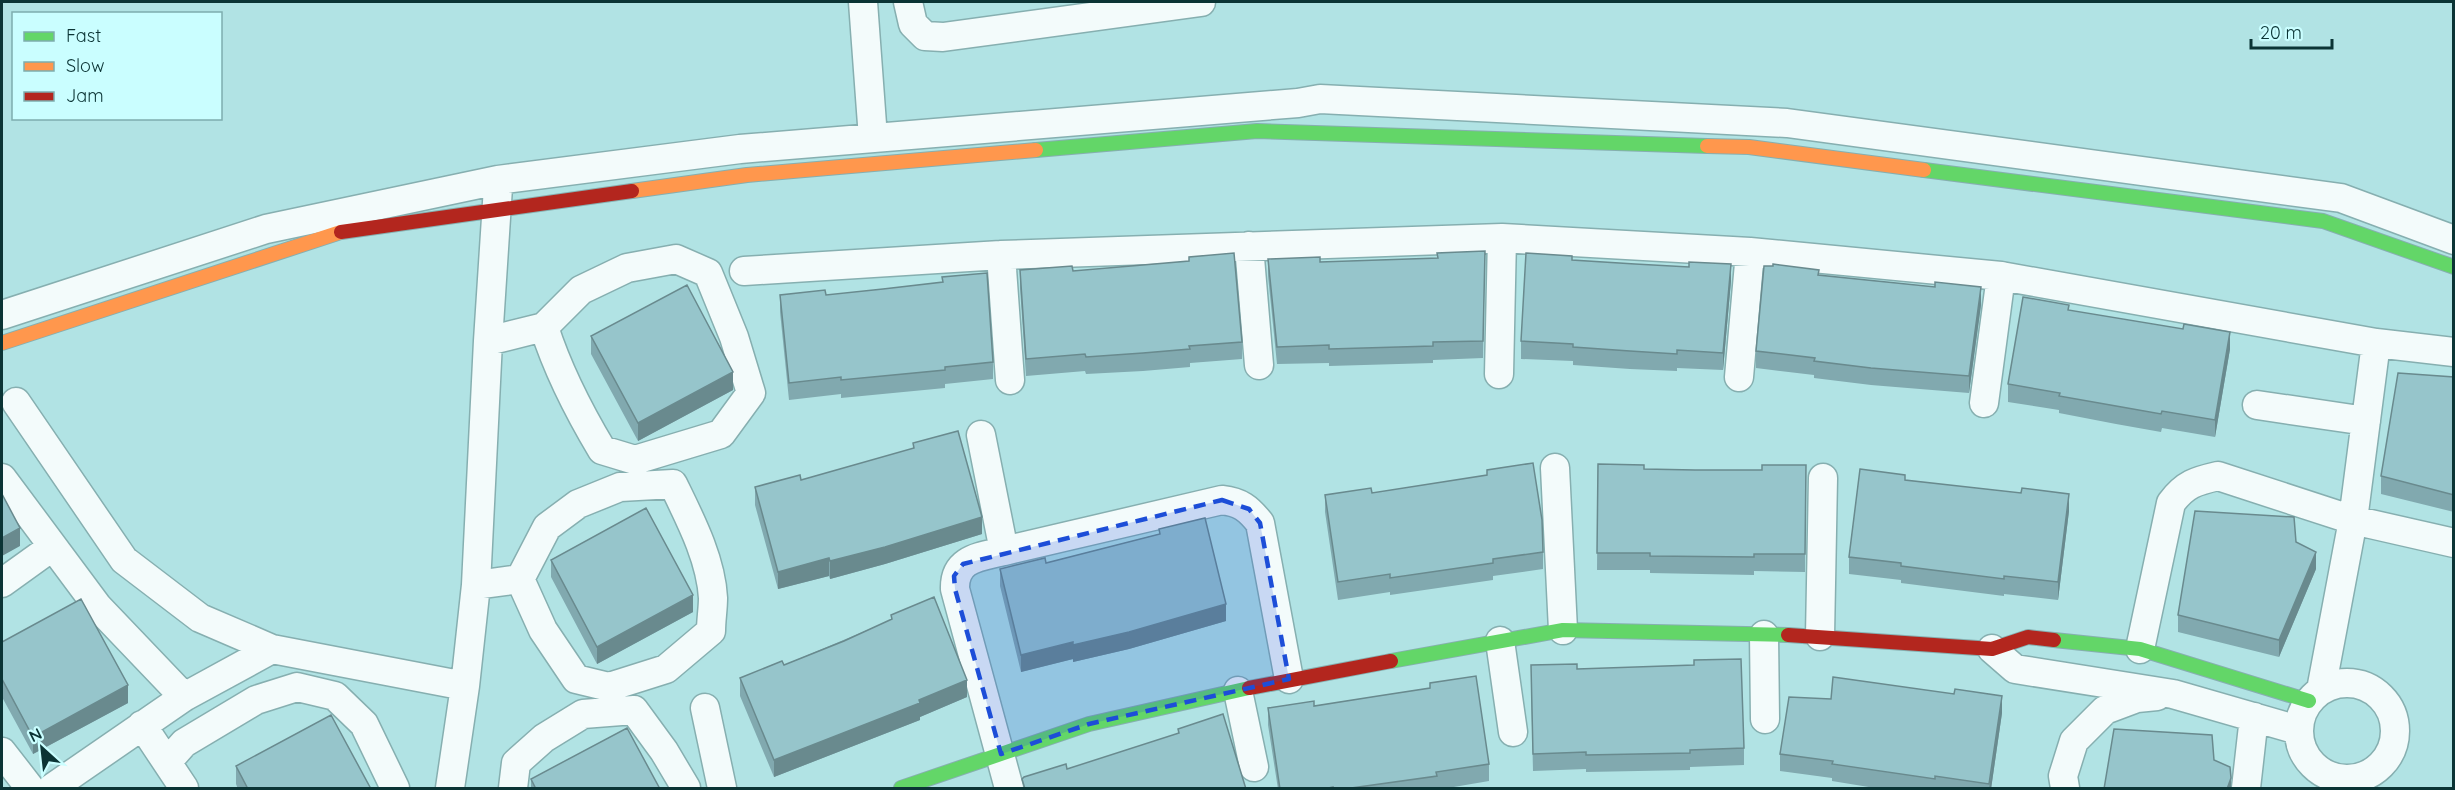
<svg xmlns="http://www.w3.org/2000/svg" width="2455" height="790" font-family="Quicksand,sans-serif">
<rect width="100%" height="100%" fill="#b1e3e4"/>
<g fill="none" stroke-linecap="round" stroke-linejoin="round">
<defs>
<path id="street" d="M863,2L873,138
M908,2L913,24L925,36L943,37L1201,2
M1249,246L1259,365
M1001,255L1010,380
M744,271L1001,255L1502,238L1750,252L2001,276L2376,343L2454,352
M2,315L266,229L498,180L740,149L1298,103L1320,99L1787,123L2341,198L2454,240
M488,341L544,327L581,290L627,268L676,259L708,273L734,337L751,393L721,434L635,460L602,450C578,410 558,371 544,327
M1499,374L1502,238
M1739,377L1750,252
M16,402L124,560L200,618L272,649L465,686
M1984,403L2001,276
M2257,405L2366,421
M981,435L1004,551C980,557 954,558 955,589L1009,788
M1555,468L1563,630
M2,478L98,607L184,697
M1004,551L1222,500C1240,502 1248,508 1260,523L1289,679
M2,583L52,547
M476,585L520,579L547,527L578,504L620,487L673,484C690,519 711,559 713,598C713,609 711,620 711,631L666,669L609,687L576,679L543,630L520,579
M1764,635L1765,719
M1820,636L1823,478
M1500,641L1513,732
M1992,649L2015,669L2173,694L2298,730
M2140,649L2171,503C2185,484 2196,481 2218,476L2353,520L2454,543
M2299 731a48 48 0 1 1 96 0a48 48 0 1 1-96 0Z
M2321,690L2353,520L2376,343
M1238,691L1254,767
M705,708L722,788
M142,725L184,788
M2,752L30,788
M167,762L184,743L256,700L297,687L335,696L364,724L395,788
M52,788L184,697L272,649
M450,788L465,686L476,585L488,341L498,187
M513,788L516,763L544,738L583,714L634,710L664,751L686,788
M2065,788L2063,776L2074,741L2105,710L2137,698L2157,696
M2246,788L2254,717"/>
<path id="fast" d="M1036,150L1257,131L1707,146
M1924,170L2323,221L2454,267
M2054,640L2140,649L2309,701
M1391,661L1563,630L1788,635
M901,788L1089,724L1249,688"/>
<path id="slow" d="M1707,146L1749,147L1924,170
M632,191L747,175L1036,150
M2,343L341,232"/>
<path id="jam" d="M341,232L632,191
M1788,635L1992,649L2028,637L2054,640
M1249,688L1391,661"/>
</defs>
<use href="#street" stroke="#86afb0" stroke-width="31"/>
<use href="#fast" stroke="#86afb0" stroke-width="16"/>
<use href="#slow" stroke="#86afb0" stroke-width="16"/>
<use href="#jam" stroke="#86afb0" stroke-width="16"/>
<use href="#street" stroke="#f3fbfb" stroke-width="28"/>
<use href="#fast" stroke="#63d668" stroke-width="14"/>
<use href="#slow" stroke="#ff974d" stroke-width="14"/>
<use href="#jam" stroke="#b3261e" stroke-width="14"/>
</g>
<path fill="#81a9af" d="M1485,251L1483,358L1433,360V363L1329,366V363L1277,364L1268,276V259L1320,262L1437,258Z
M1572,260L1731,281L1723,370L1677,368V371L1630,369L1573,365V361L1521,359V341Z
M1020,270L1073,271L1242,342V359L1190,363V367L1143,371L1086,374L1085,371L1026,376L1020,288Z
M1819,275L1981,305L1969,393L1871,385L1814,378V375L1756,368V351Z
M780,295H826L993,362V379L945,384V388L841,398V394L789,400L780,312Z
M2069,310L2230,349L2215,437L2162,428L2161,432L2116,424L2059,413V410L2008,402V384Z
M591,336L733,390L638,441L591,354Z
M2454,377V512L2381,494V476Z
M913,443L982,534L885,564L830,579L829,576L778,589L755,505V487L801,480L913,449Z
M1598,464L1644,469L1695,470H1762L1806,465L1805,572L1754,571V575L1650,573V570H1597Z
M1487,470L1543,552V569L1493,576V580L1390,595V592L1338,600L1325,512V495L1372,493L1487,476Z
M1905,480L2069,511L2058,600L2004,594V596L1901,583V580L1849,574V557Z
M1159,529L1226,621L1129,649L1073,662V659L1021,672L1000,586V569L1046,563L1159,534Z
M551,560L693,612L597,664L551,577Z
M2316,569L2279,657L2178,632V615Z
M891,615L967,697L920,717V720L774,777L740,696V678L784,665L891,620Z
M2,642L128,703L33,754L2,697Z
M1577,669L1744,748V765L1690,767V770L1586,772V769L1533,771L1531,683Z
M1430,683L1489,764V781L1442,789H1278L1268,725V708L1314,706L1430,688Z
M2002,713L1991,789H1881L1832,781V778L1780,771V754Z
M236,766L371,789H238L236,784Z
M531,779L660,789H531Z"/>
<path fill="#698a8e" d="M1731,264V281L1723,370V353Z
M1981,287V305L1969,393V376Z
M2230,332V349L2215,437V420Z
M733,372V390L638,441V423Z
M2069,494V511L2058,600V582Z
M982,517V534L885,564L830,579V561Z
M20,528V546L2,556V538Z
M2316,552V569L2279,657V640Z
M829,558V576L778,589V572Z
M693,595V612L597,664V647Z
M1226,604V621L1129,649L1073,662V645Z
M1073,642V659L1021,672V655Z
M967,680V697L920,717V720L774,777V760Z
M128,685V703L33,754V737Z
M2002,696V713L1991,789H1989Z
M2231,778V789H2227Z"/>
<path fill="#96c5cb" stroke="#698a8e" stroke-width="1.5" d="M1485,251L1483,341L1433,342V346L1329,349V345L1277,347L1268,259L1320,257V262L1438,258L1437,253Z
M1234,253L1242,342L1189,346L1190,349L1143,353L1086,357L1085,354L1026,359L1020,270L1072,266L1073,271L1189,261V257Z
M1526,253L1572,256V260L1635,264L1689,267V262L1731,264L1723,353L1677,350V354L1630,351L1573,347V344L1521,341Z
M1773,264L1819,270L1818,275L1935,287V282L1981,287L1969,376L1871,368L1814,361L1815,358L1756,351L1764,266H1773Z
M987,273L993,362L945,367V370L841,380V377L789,383L780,295L825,290L826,295L883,289L943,282L942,277Z
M687,285L733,372L638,423L591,336Z
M2023,297L2069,305L2068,310L2183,329L2184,324L2230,332L2215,420L2162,411L2161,414L2116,406L2059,396L2060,393L2008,384Z
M2398,373L2454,377V495L2381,476Z
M958,431L982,517L885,547L830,561L829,558L778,572L755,487L800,475L801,480L914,448L913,443Z
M1533,463L1542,520L1543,552L1493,559V563L1390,578V574L1338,582L1325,495L1371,488L1372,493L1487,475V470Z
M1598,464L1644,465V469L1695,470H1762V465H1806L1805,554H1754V557L1650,556V553H1597Z
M1860,469L1905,475V480L2021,493L2022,488L2069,494L2058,582L2004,576V579L1901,566V563L1849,557Z
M2,494L20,528L2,538Z
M646,508L693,595L597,647L551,560Z
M2195,511L2294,517L2296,542L2316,552L2279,640L2178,615Z
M1205,518L1226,604L1129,632L1073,645V642L1021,655L1000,569L1045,558L1046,563L1160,534L1159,529Z
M934,597L967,680L919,700L920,703L774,760L740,678L782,661L784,665L844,641L892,619L891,615Z
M81,599L128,685L33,737L2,679V642Z
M1741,659L1744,748L1690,750V753L1586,755V752L1533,754L1531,665L1577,664V669L1694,665V660Z
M1476,676L1489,764L1436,772L1437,776L1344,789H1333V787L1324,789H1280L1268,708L1314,701V706L1378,696L1430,688V683Z
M1833,677L1954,694L1955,689L2002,696L1989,784L1935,776V779L1832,764L1833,761L1780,754L1789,697L1831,699Z
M1223,714L1246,789H1025L1022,779L1024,777L1066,764L1067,769L1179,733L1178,729Z
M331,715L371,789H248L236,766Z
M627,728L660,789H536L531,779Z
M2114,729L2212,735L2214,760L2230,767L2231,778L2227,789H2104Z"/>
<path fill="#1d4ed8" fill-opacity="0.2" stroke="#1d4ed8" stroke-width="4.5" stroke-dasharray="12 8" stroke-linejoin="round" d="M1222,500L1249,509L1260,523L1289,679L1089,724L1001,754L955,589L954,576L963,564Z"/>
<rect width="2455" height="790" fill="none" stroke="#0b3435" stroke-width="6"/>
<rect x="12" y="12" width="210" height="108" fill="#cafeff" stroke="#7eadae" stroke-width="1.5"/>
<rect x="24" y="32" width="30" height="9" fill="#63d668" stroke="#7eadae" stroke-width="1.5"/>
<text x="66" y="42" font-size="18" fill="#0b3435">Fast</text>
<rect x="24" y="62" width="30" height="9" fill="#ff974d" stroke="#7eadae" stroke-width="1.5"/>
<text x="66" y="72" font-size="18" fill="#0b3435">Slow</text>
<rect x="24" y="92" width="30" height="9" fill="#b3261e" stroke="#7eadae" stroke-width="1.5"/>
<text x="66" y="102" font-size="18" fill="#0b3435">Jam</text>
<g transform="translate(42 748) rotate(333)" stroke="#cafeff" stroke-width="4.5" paint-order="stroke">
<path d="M0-4.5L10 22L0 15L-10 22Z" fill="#0b3435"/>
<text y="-9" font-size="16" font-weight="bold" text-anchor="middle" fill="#0b3435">N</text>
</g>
<path d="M2251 39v9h81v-9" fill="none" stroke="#0b3435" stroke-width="3"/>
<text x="2260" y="39" font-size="18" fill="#0b3435" stroke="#cafeff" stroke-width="4.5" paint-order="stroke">20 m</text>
</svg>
